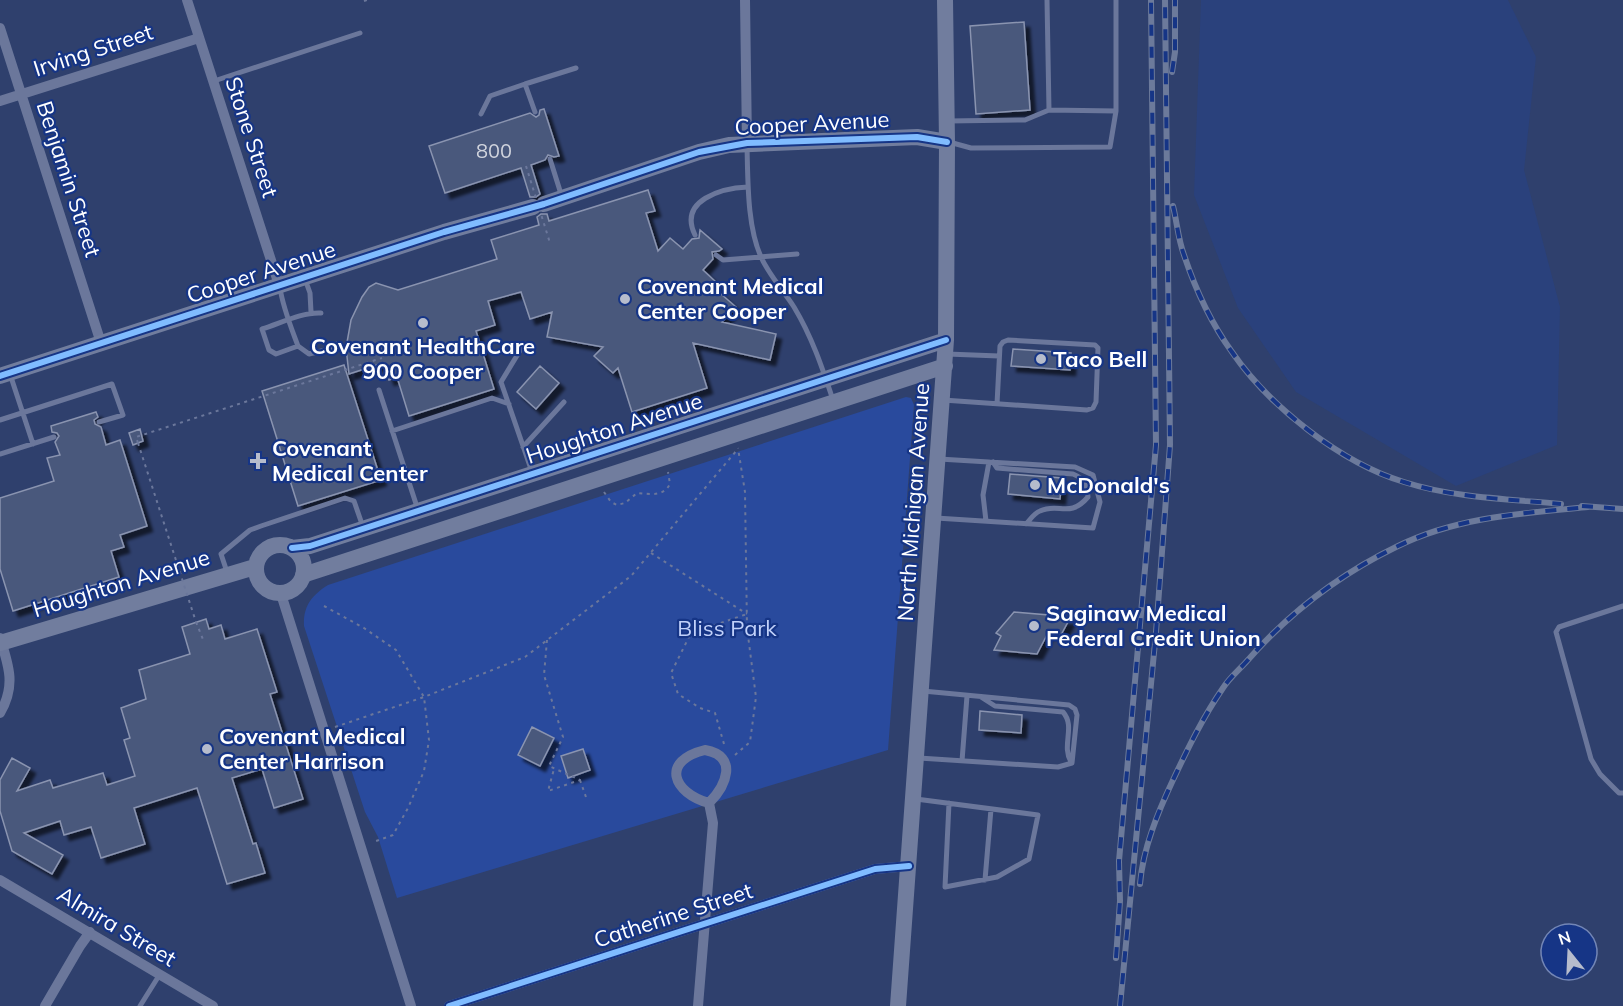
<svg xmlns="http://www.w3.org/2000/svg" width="1623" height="1006" font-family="Mulish,sans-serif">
<defs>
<filter id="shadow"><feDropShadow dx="5.5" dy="5.5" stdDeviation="1.5" flood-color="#0009"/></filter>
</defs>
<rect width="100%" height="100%" fill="#2f406d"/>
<path fill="#294a9d" d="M906,397L911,398L914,405L888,750L397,898L378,837L365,812L304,626C303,606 312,595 328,585Z"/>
<path fill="#2a417c" d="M1201,0H1508L1536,57L1524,170L1560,307L1557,445L1456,486L1296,392L1238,308L1194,195Z"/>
<path fill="#4a587c" stroke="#8a94b0" stroke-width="1.5" filter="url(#shadow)" d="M1024,22L1030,110L976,114L970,26Z
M544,109L559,156L554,157L548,155L545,160L531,165L540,194L536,197H530L521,168L445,193L429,146L530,113L536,117L539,115L540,110Z
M648,190L655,211L646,213L658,251L670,238L683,249L692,239L699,238L700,230L722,249L719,251L712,252L713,259L703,270L717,283L713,287L736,307L722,322L776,334L770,360L693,343L707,388L632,412L618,368L613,373L594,356L603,347L547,337L552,312L530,319L521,292L488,301L495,325L476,331L494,389L409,416L397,377L389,380L383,363L349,374L346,348L351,320L362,297L369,287L376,283L398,290L497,259L491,240L539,225L537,217L541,214H547L549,221Z
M1013,349L1071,353L1070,370L1011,366Z
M344,365L381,480L298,506L262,391Z
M540,366L559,383L536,409L517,392Z
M96,412L98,417L94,420L95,424L101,427L106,445L120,440L147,526L120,535L124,547L111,551L119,577L13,611L0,569V498L54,481L47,458L60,455L55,442L59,436L57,433L52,432L51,426Z
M140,429L143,441L133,445L129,433Z
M1010,474L1062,478L1060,499L1008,494Z
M1014,612L1060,616L1058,619L1069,620L1061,635L1048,633L1037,654L994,650L1001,636L996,633Z
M206,619L209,629L221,625L225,639L257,629L277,692L270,694L303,799L274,808L262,769L232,778L253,844L256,843L265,873L227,884L197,788L134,808L145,844L101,858L91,827L64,835L60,821L24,833L63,855L52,874L12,851L0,811V780L12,758L30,768L17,791L50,780L53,788L103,773L107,785L135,776L124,740L130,738L121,708L146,699L139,670L190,654L182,627Z
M980,711L1022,715L1021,733L979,730Z
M532,727L554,738L540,766L518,755Z
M583,749L590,770L568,778L561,756Z"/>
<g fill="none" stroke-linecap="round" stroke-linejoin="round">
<path stroke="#6b779b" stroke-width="2" stroke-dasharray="3 4.5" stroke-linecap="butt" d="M364,1L367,0
M138,443L136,437L382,358
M604,492L611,502L617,505L625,503L637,493C651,494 663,497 670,484L668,472
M651,553L747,614
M324,606L364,628L396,650L424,697L429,740L424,771L408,808L393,835L376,841
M196,622L204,642
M547,640L544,675L563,737L549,766L580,780L548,791L554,769
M335,727L424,697L525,657L631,576L737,450
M724,744L715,713L700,708L678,694L671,673L691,633L747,614
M735,755L750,742L756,697L747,628L745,492L738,448
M580,780L587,800"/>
<path stroke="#6b779b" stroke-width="5" d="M1047,0L1049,110
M214,81L360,33
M535,112L525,84L576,68
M481,114L490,96L525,84
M948,121L1025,120L1049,110L1116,111V0
M949,142L971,148L1110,147L1116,111
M747,147C748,180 747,226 761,257C769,275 783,290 794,307C812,337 822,367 833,400
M550,159L561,194
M695,235C678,200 722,188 748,187
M716,255L723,260L797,254
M305,279L310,293L311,312
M280,288C283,308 291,327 298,346L276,354L269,350L262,329C281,323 302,312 321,313
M524,344L501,382L532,472
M298,346L309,354L330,349L337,344
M947,354L999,356
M10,374L33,444
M379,390L418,510
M943,400L1087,410L1093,408L1096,402L1098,348L1095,345L1008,340L1003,342L1000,346L997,404
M0,420L112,384L123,415L99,422
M392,431L492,398L509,404
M523,447L564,402
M0,454L54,437
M993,462L997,468L1073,474C1085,479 1087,484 1088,497C1069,519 1059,502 1040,511C1034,513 1030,520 1026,524
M936,518L1093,528L1100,502L1093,475L1075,467L939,459
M986,521L983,495L989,462
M227,572L221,554L250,530L261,526L345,498L354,501L363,527
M1623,606L1559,627L1556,632L1591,759L1600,774L1619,793H1623
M981,697L995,706L1063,712C1076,727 1061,745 1071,762
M919,758L1058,767L1072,763L1077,715L1075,709L1069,705L923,691
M962,761L967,696
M916,799L1038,815L1029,859L997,877L945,887L949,803
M985,880L991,809
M140,1006L160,974"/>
<path stroke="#6b779b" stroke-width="10" d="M187,0L279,285
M745,0L747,143
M0,28L101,343
M0,101L199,38
M281,594L411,1006
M0,713C16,686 9,666 0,638
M705,750C739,756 726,786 709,803C673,793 660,761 705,750Z
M0,880L213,1006
M45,1006L80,946L90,932
M449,1006L875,869L909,866
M698,1006L713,823L709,803"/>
<path stroke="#717d9e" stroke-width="16" d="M544,204L699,152L729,145L917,137L947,142
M0,376L444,232L533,207
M256 569a24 24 0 1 1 48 0a24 24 0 1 1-48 0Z
M292,548L310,546L946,340
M303,575L945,366
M0,643L255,567
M898,1006L946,340L947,142L945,0"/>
<defs>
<path id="rail" d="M1172,72L1175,52V0
M1173,206C1177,222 1178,239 1184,255C1195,288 1211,323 1232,352C1269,406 1341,463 1404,482C1454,498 1509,499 1561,504
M1582,506L1623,509
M1140,884C1143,848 1158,812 1173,780C1188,748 1203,717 1223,688C1229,678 1239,670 1247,661C1289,613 1340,574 1398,546C1457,517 1524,513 1588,507
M1116,958L1120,901L1119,861L1156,445L1151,0
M1120,1006L1156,632L1170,445L1165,0"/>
</defs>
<use href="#rail" stroke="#6c7a9b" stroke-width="6"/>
<use href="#rail" stroke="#163586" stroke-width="4" stroke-dasharray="11" stroke-linecap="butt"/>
<path stroke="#6b779b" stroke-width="2" stroke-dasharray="3 4.5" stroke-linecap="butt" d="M526,166L550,243
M138,443L196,622"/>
<defs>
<path id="cycleway" d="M0,376L444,232L544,204L699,152L747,143L917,137L947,142
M292,548L310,546L946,340
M449,1006L875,869L909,866"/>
</defs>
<use href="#cycleway" stroke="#163586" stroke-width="10"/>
<use href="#cycleway" stroke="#80bcff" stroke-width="6"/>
</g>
<g fill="#b6bccc" stroke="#163586" stroke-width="2">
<circle cx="625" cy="299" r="6"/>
<circle cx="423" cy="323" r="6"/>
<circle cx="1041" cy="359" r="6"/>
<path d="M255 452h6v6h6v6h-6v6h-6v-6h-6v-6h6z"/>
<circle cx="1035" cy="485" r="6"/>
<circle cx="1034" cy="626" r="6"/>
<circle cx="207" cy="749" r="6"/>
</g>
<g text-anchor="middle" stroke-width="4.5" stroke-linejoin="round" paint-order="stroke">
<g font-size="20" fill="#d2d5de">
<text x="494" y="158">800</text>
</g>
<g font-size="22" fill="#fff" stroke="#163586">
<text transform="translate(93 50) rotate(-18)" y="8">Irving Street</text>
<text transform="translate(812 123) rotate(-3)" y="8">Cooper Avenue</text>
<text transform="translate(252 137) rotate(72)" y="8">Stone Street</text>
<text transform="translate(69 179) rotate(72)" y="8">Benjamin Street</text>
<text transform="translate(261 272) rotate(-18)" y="8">Cooper Avenue</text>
<text transform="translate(614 428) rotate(-18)" y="8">Houghton Avenue</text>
<text transform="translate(913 502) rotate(-86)" y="8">North Michigan Avenue</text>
<text transform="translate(121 583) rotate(-17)" y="8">Houghton Avenue</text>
<text transform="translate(673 915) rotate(-18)" y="8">Catherine Street</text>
<text transform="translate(117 926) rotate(31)" y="8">Almira Street</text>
</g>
<g font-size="22" font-weight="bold" fill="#fff" stroke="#163586" text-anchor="start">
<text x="637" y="294">Covenant Medical<tspan x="637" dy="25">Center Cooper</tspan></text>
<text x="423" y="354" text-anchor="middle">Covenant HealthCare<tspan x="423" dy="25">900 Cooper</tspan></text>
<text x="1053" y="367">Taco Bell</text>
<text x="272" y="456">Covenant<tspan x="272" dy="25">Medical Center</tspan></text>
<text x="1047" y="493">McDonald's</text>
<text x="1046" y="621">Saginaw Medical<tspan x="1046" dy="25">Federal Credit Union</tspan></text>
<text x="219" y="744">Covenant Medical<tspan x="219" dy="25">Center Harrison</tspan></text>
</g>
<g font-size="22" fill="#c1d1fa" stroke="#163586">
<text x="727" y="636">Bliss Park</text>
</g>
</g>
<g transform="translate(1569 952) rotate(342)"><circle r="28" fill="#163586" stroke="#7386b6" stroke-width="1.5"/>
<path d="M0-4.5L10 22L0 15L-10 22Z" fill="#b6bccc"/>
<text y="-9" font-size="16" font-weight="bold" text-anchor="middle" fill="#ffffff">N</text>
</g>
</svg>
